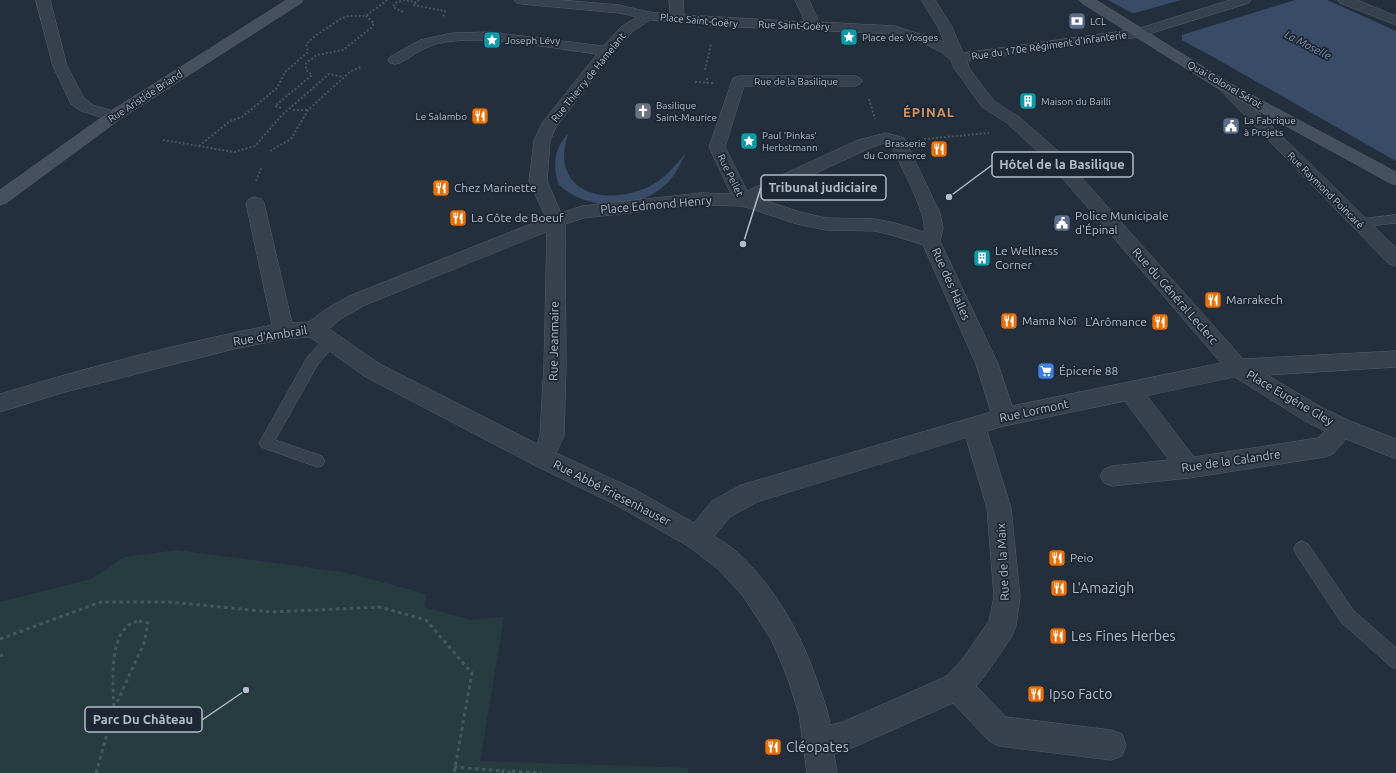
<svg xmlns="http://www.w3.org/2000/svg" width="1396" height="773" font-family="Ubuntu,sans-serif">
<rect width="100%" height="100%" fill="#242f3e"/>
<path fill="#263c3f" d="M177,550L343,572L427,594L424,607L471,620L504,617L480,761L688,768V773H0V602L91,579L125,557Z"/>
<path fill="#394c67" d="M1108,0H1327L1396,31V161L1215,58Z
M568,134C548,194 609,208 652,185C666,178 676,164 686,153C682,160 679,168 674,175C648,211 591,214 559,185C552,167 554,148 568,134Z"/>
<path fill="#242f3e" d="M1181,0H1295L1182,35V43L1128,12L1135,13Z"/>
<g fill="none" stroke-linecap="round" stroke-linejoin="round">
<defs>
<path id="lane" d="M1396,215V223L1361,227L1357,226L1355,223L1357,220L1361,219Z
M331,336L336,337L338,341L318,364L275,440L322,456L325,461L322,466L317,467L261,447L259,443L308,356L326,337Z
M1302,541L1308,544L1353,610L1396,648V669L1390,666L1341,622L1296,554L1294,549L1296,544Z"/>
<path id="street" d="M36,0H50L67,66L84,98L93,105L120,113L122,116L120,119L114,121L81,111L71,104L53,66Z
M515,0H560L619,5L649,12L670,14L669,0H683L684,15L805,22L795,0H809L819,22L895,26L944,42L938,27L921,0H935L952,27L963,53L1137,29L1230,0H1251L1249,3L1139,37L967,61L969,68L994,101L1019,117L1058,151L1243,359L1396,351V367L1267,375L1321,407L1350,421L1396,439V459L1346,439L1333,454L1325,457L1189,478L1112,486L1104,483L1100,476L1104,469L1112,466L1169,460L1125,401L1004,426L987,431L1011,508L1020,597L1016,626L1012,636L984,677L976,686L1006,717L1111,730L1122,734L1126,745L1122,756L1111,760L999,746L989,741L953,703L854,747L834,754L837,773H807L799,714L787,676L771,639L743,596L718,569L688,546L616,505L534,465L364,376L310,337L284,339L234,349L65,392L0,412V394C89,367 181,343 272,325L246,203L249,199L255,197L261,199L264,203L292,323L309,322L325,310L349,296L546,218L529,181L534,141L542,123L597,54C554,49 469,31 430,46C419,50 410,58 400,63L395,64L390,63L388,60L390,57L420,40L452,33L489,32L603,46L622,26L637,17L619,13L522,4L517,3ZM651,20L717,26L894,34L927,45L941,52L951,60L954,68L982,107L1007,123L1046,159L1221,363L1012,406L998,364L940,241L943,228L940,213L904,138L886,133L858,140L747,191L725,147L744,86H855L860,84L863,81L860,78L855,76H738L733,78L709,147L731,194L701,193L582,206L561,213L547,181L550,141L556,127L612,54L632,32ZM885,143L891,145C899,163 928,215 924,232L895,223L875,219L826,218L800,212L760,199L870,148ZM701,205L742,206L797,224L826,230L875,231L892,235L923,245L976,364L991,412L741,485L712,501L694,523L634,489L556,453L564,436L566,365L565,224L584,218ZM547,232L544,365L540,436L537,444L380,364L329,329L339,320L363,306ZM1235,377L1305,421L1325,431L1318,438L1194,457L1147,396ZM966,438L987,508L994,597L989,621L964,657L947,676L843,722L830,725C828,711 823,697 818,684C802,635 775,587 737,552C730,546 722,541 714,536L730,517L757,502Z
M1338,0H1357L1396,16V25L1340,3Z
M1224,81L1229,83L1285,139L1396,248V266L1389,264L1219,89L1216,86L1219,83Z"/>
<path id="secondary" d="M287,0H303L301,3L120,119L6,203L0,205V190L108,113Z
M1080,0H1096L1229,83L1396,172V185L1390,183L1219,89L1082,3Z"/>
</defs>
<use href="#lane" stroke="#565f6c" stroke-width="1"/>
<use href="#street" stroke="#565f6c" stroke-width="1"/>
<use href="#secondary" stroke="#565f6c" stroke-width="1"/>
<path stroke="#44595c" stroke-width="2" stroke-dasharray="2 2" stroke-linecap="butt" d="M419,0L413,5L445,11L443,17
M403,12L393,7L395,3L404,0L416,2
M705,70L711,44
M707,78V83
M695,82L713,83
M869,99L875,119
M281,108L275,106L312,75L306,70V63L317,55L343,50L371,28L374,23L366,16
M293,110H308
M924,139L989,133
M163,140L234,152L255,146L282,115L329,74L343,77
M199,146L230,121L242,117L277,88L285,72L308,52L306,44L315,36L342,18L349,16H366L387,0
M270,151L291,139L308,110L351,71L361,67
M256,181L262,166"/>
<path stroke="#44595c" stroke-width="3" stroke-dasharray="3.5 3.5" stroke-linecap="butt" d="M139,621L148,623L144,643L114,709C113,685 107,626 139,621Z
M0,639L101,602H170L271,612L379,607L426,620L472,673L454,773
M0,656L5,654
M454,767L503,771
M512,771L542,773
M96,773L114,709
M502,773L503,771L513,773"/>
<use href="#lane" fill="#38414e" fill-rule="evenodd"/>
<use href="#street" fill="#38414e" fill-rule="evenodd"/>
<use href="#secondary" fill="#465061" fill-rule="evenodd"/>
</g>
<defs>
<symbol id="bank-square" viewBox="-11 -11 22 22"><rect x="-9" y="-9" width="18" height="18" rx="4" fill="#5c6f8a" stroke="#1d2633"/><path d="M-6-4H6V4H-6ZM0-2.3a2.3 2.3 0 1 0 0 4.6a2.3 2.3 0 1 0 0-4.6Z" fill="#fff"/></symbol>
<symbol id="sight-square" viewBox="-11 -11 22 22"><rect x="-9" y="-9" width="18" height="18" rx="4" fill="#0f9aa8" stroke="#1d2633"/><path d="M0-6L1.8-2.2L6-1.7L2.9 1.2L3.7 5.4L0 3.3L-3.7 5.4L-2.9 1.2L-6-1.7L-1.8-2.2Z" fill="#fff"/></symbol>
<symbol id="building-square" viewBox="-11 -11 22 22"><rect x="-9" y="-9" width="18" height="18" rx="4" fill="#0f9aa8" stroke="#1d2633"/><path d="M-4-6H4V6H1V3H-1V6H-4ZM-2.5-4.3h1.7v1.8h-1.7ZM.8-4.3h1.7v1.8H.8ZM-2.5-1h1.7V.8h-1.7ZM.8-1h1.7V.8H.8Z" fill="#fff"/></symbol>
<symbol id="church-square" viewBox="-11 -11 22 22"><rect x="-9" y="-9" width="18" height="18" rx="4" fill="#6b7280" stroke="#1d2633"/><path d="M-1.2-6h2.4v3.5h3.3v2.4h-3.3V6h-2.4V-.1h-3.3v-2.4h3.3Z" fill="#fff"/></symbol>
<symbol id="restaurant-square" viewBox="-11 -11 22 22"><rect x="-9" y="-9" width="18" height="18" rx="4" fill="#e8710a" stroke="#1d2633"/><path d="M-5-6h1v4h1v-4h1v4h1v-4h1v5L-1.5 .5V6h-2V.5L-5-1ZM5-6V6H3V1.5H1.5Q1.5-4 5-6Z" fill="#fff"/></symbol>
<symbol id="civic-square" viewBox="-11 -11 22 22"><rect x="-9" y="-9" width="18" height="18" rx="4" fill="#5c6f8a" stroke="#1d2633"/><path d="M-.6-6.5H3V-4.5H.6V-3L4-1V1h2V6H-6V1h2V-1L-.6-3ZM-1.2 2.5V6h2.4V2.5Z" fill="#fff"/></symbol>
<symbol id="supermarket-square" viewBox="-11 -11 22 22"><rect x="-9" y="-9" width="18" height="18" rx="4" fill="#3f7fe0" stroke="#1d2633"/><path d="M-6-5.5h2.5l.6 2H6L4.5 2H-2.5L-4.4-4H-6ZM-1.5 3.2a1.3 1.3 0 1 0 .1 0ZM3 3.2a1.3 1.3 0 1 0 .1 0Z" fill="#fff"/></symbol>
</defs>
<g fill-rule="evenodd">
<use href="#bank-square" x="1067" y="11" width="20" height="20"/>
<use href="#sight-square" x="839" y="27" width="20" height="20"/>
<use href="#sight-square" x="482" y="30" width="20" height="20"/>
<use href="#building-square" x="1018" y="91" width="20" height="20"/>
<use href="#church-square" x="633" y="101" width="20" height="20"/>
<use href="#restaurant-square" x="470" y="106" width="20" height="20"/>
<use href="#civic-square" x="1221" y="116" width="20" height="20"/>
<use href="#sight-square" x="739" y="131" width="20" height="20"/>
<use href="#restaurant-square" x="929" y="139" width="20" height="20"/>
<use href="#restaurant-square" x="431" y="178" width="20" height="20"/>
<use href="#restaurant-square" x="448" y="208" width="20" height="20"/>
<use href="#civic-square" x="1052" y="213" width="20" height="20"/>
<use href="#building-square" x="972" y="248" width="20" height="20"/>
<use href="#restaurant-square" x="1203" y="290" width="20" height="20"/>
<use href="#restaurant-square" x="999" y="311" width="20" height="20"/>
<use href="#restaurant-square" x="1150" y="312" width="20" height="20"/>
<use href="#supermarket-square" x="1036" y="361" width="20" height="20"/>
<use href="#restaurant-square" x="1047" y="548" width="20" height="20"/>
<use href="#restaurant-square" x="1049" y="578" width="20" height="20"/>
<use href="#restaurant-square" x="1048" y="626" width="20" height="20"/>
<use href="#restaurant-square" x="1026" y="684" width="20" height="20"/>
<use href="#restaurant-square" x="763" y="737" width="20" height="20"/>
</g>
<g text-anchor="middle" stroke-width="3.5" stroke-linejoin="round" paint-order="stroke">
<g font-size="10" fill="#b4bcc9" stroke="#1d2633">
<text transform="translate(699 20) rotate(5)" y="4">Place Saint-Goëry</text>
<text transform="translate(794 25) rotate(2)" y="4">Rue Saint-Goëry</text>
<text transform="translate(1049 45) rotate(-8)" y="4">Rue du 170e Régiment d'Infanterie</text>
<text transform="translate(588 77) rotate(-51)" y="4">Rue Thierry de Hamelant</text>
<text x="796" y="85">Rue de la Basilique</text>
<text transform="translate(1225 84) rotate(30)" y="4">Quai Colonel Sérot</text>
<text transform="translate(145 96) rotate(-33)" y="4">Rue Aristide Briand</text>
<text transform="translate(731 175) rotate(64)" y="4">Rue Pellet</text>
<text transform="translate(1326 190) rotate(45)" y="4">Rue Raymond Poincaré</text>
</g>
<g font-size="10" fill="#b4bcc9" stroke="#1d2633" text-anchor="start">
<text x="1090" y="25">LCL</text>
<text x="862" y="41">Place des Vosges</text>
<text x="505" y="44">Joseph Lévy</text>
<text x="1041" y="105">Maison du Bailli</text>
<text x="656" y="109">Basilique<tspan x="656" dy="12">Saint-Maurice</tspan></text>
<text x="467" y="120" text-anchor="end">Le Salambo</text>
<text x="1244" y="124">La Fabrique<tspan x="1244" dy="12">à Projets</tspan></text>
<text x="762" y="139">Paul 'Pinkas'<tspan x="762" dy="12">Herbstmann</tspan></text>
<text x="926" y="147" text-anchor="end">Brasserie<tspan x="926" dy="12">du Commerce</tspan></text>
</g>
<g font-size="11" font-style="italic" fill="#7c92b1" stroke="#1d2633">
<text transform="translate(1308 45) rotate(27)" y="4">La Moselle</text>
</g>
<g font-size="12" fill="#b4bcc9" stroke="#1d2633" text-anchor="start">
<text x="454" y="192">Chez Marinette</text>
<text x="1075" y="220">Police Municipale<tspan x="1075" dy="14">d'Épinal</tspan></text>
<text x="471" y="222">La Côte de Boeuf</text>
<text x="995" y="255">Le Wellness<tspan x="995" dy="14">Corner</tspan></text>
<text x="1226" y="304">Marrakech</text>
<text x="1022" y="325">Mama Noï</text>
<text x="1147" y="326" text-anchor="end">L'Arômance</text>
<text x="1059" y="375">Épicerie 88</text>
<text x="1070" y="562">Peio</text>
</g>
<g font-size="12" fill="#b4bcc9" stroke="#1d2633">
<text transform="translate(656 205) rotate(-5)" y="4">Place Edmond Henry</text>
<text transform="translate(951 284) rotate(66)" y="4">Rue des Halles</text>
<text transform="translate(1175 296) rotate(49)" y="4">Rue du Général Leclerc</text>
<text transform="translate(270 336) rotate(-9)" y="4">Rue d'Ambrail</text>
<text transform="translate(554 341) rotate(-89)" y="4">Rue Jeanmaire</text>
<text transform="translate(1290 398) rotate(30)" y="4">Place Eugéne Gley</text>
<text transform="translate(1034 411) rotate(-12)" y="4">Rue Lormont</text>
<text transform="translate(1231 461) rotate(-8)" y="4">Rue de la Calandre</text>
<text transform="translate(612 493) rotate(27)" y="4">Rue Abbé Friesenhauser</text>
<text transform="translate(1003 562) rotate(-93)" y="4">Rue de la Maix</text>
</g>
<g font-size="13" font-weight="bold" letter-spacing="1" fill="#d59563" stroke="#1d2633">
<text x="929" y="117">ÉPINAL</text>
</g>
<g font-size="14" fill="#b4bcc9" stroke="#1d2633" text-anchor="start">
<text x="1072" y="593">L'Amazigh</text>
<text x="1071" y="641">Les Fines Herbes</text>
<text x="1049" y="699">Ipso Facto</text>
<text x="786" y="752">Cléopates</text>
</g>
</g>
<path fill="none" stroke="#b4bcc9" stroke-width="1.5" d="M949 197L992 165M743 244L761 187M246 690L202 720"/>
<g fill="#b4bcc9" stroke="#1d2633" stroke-width="1.5">
<circle cx="949" cy="197" r="4"/>
<circle cx="743" cy="244" r="4"/>
<circle cx="246" cy="690" r="4"/>
</g>
<g fill="#1d2633" stroke="#b4bcc9" stroke-width="1.5">
<rect x="992" y="152" width="141" height="25" rx="4"/>
<rect x="761" y="175" width="125" height="25" rx="4"/>
<rect x="85" y="707" width="117" height="25" rx="4"/>
</g>
<g font-size="13" text-anchor="middle" font-weight="bold" fill="#b4bcc9">
<text x="1062" y="169">Hôtel de la Basilique</text>
<text x="823" y="192">Tribunal judiciaire</text>
<text x="143" y="724">Parc Du Château</text>
</g>
</svg>
